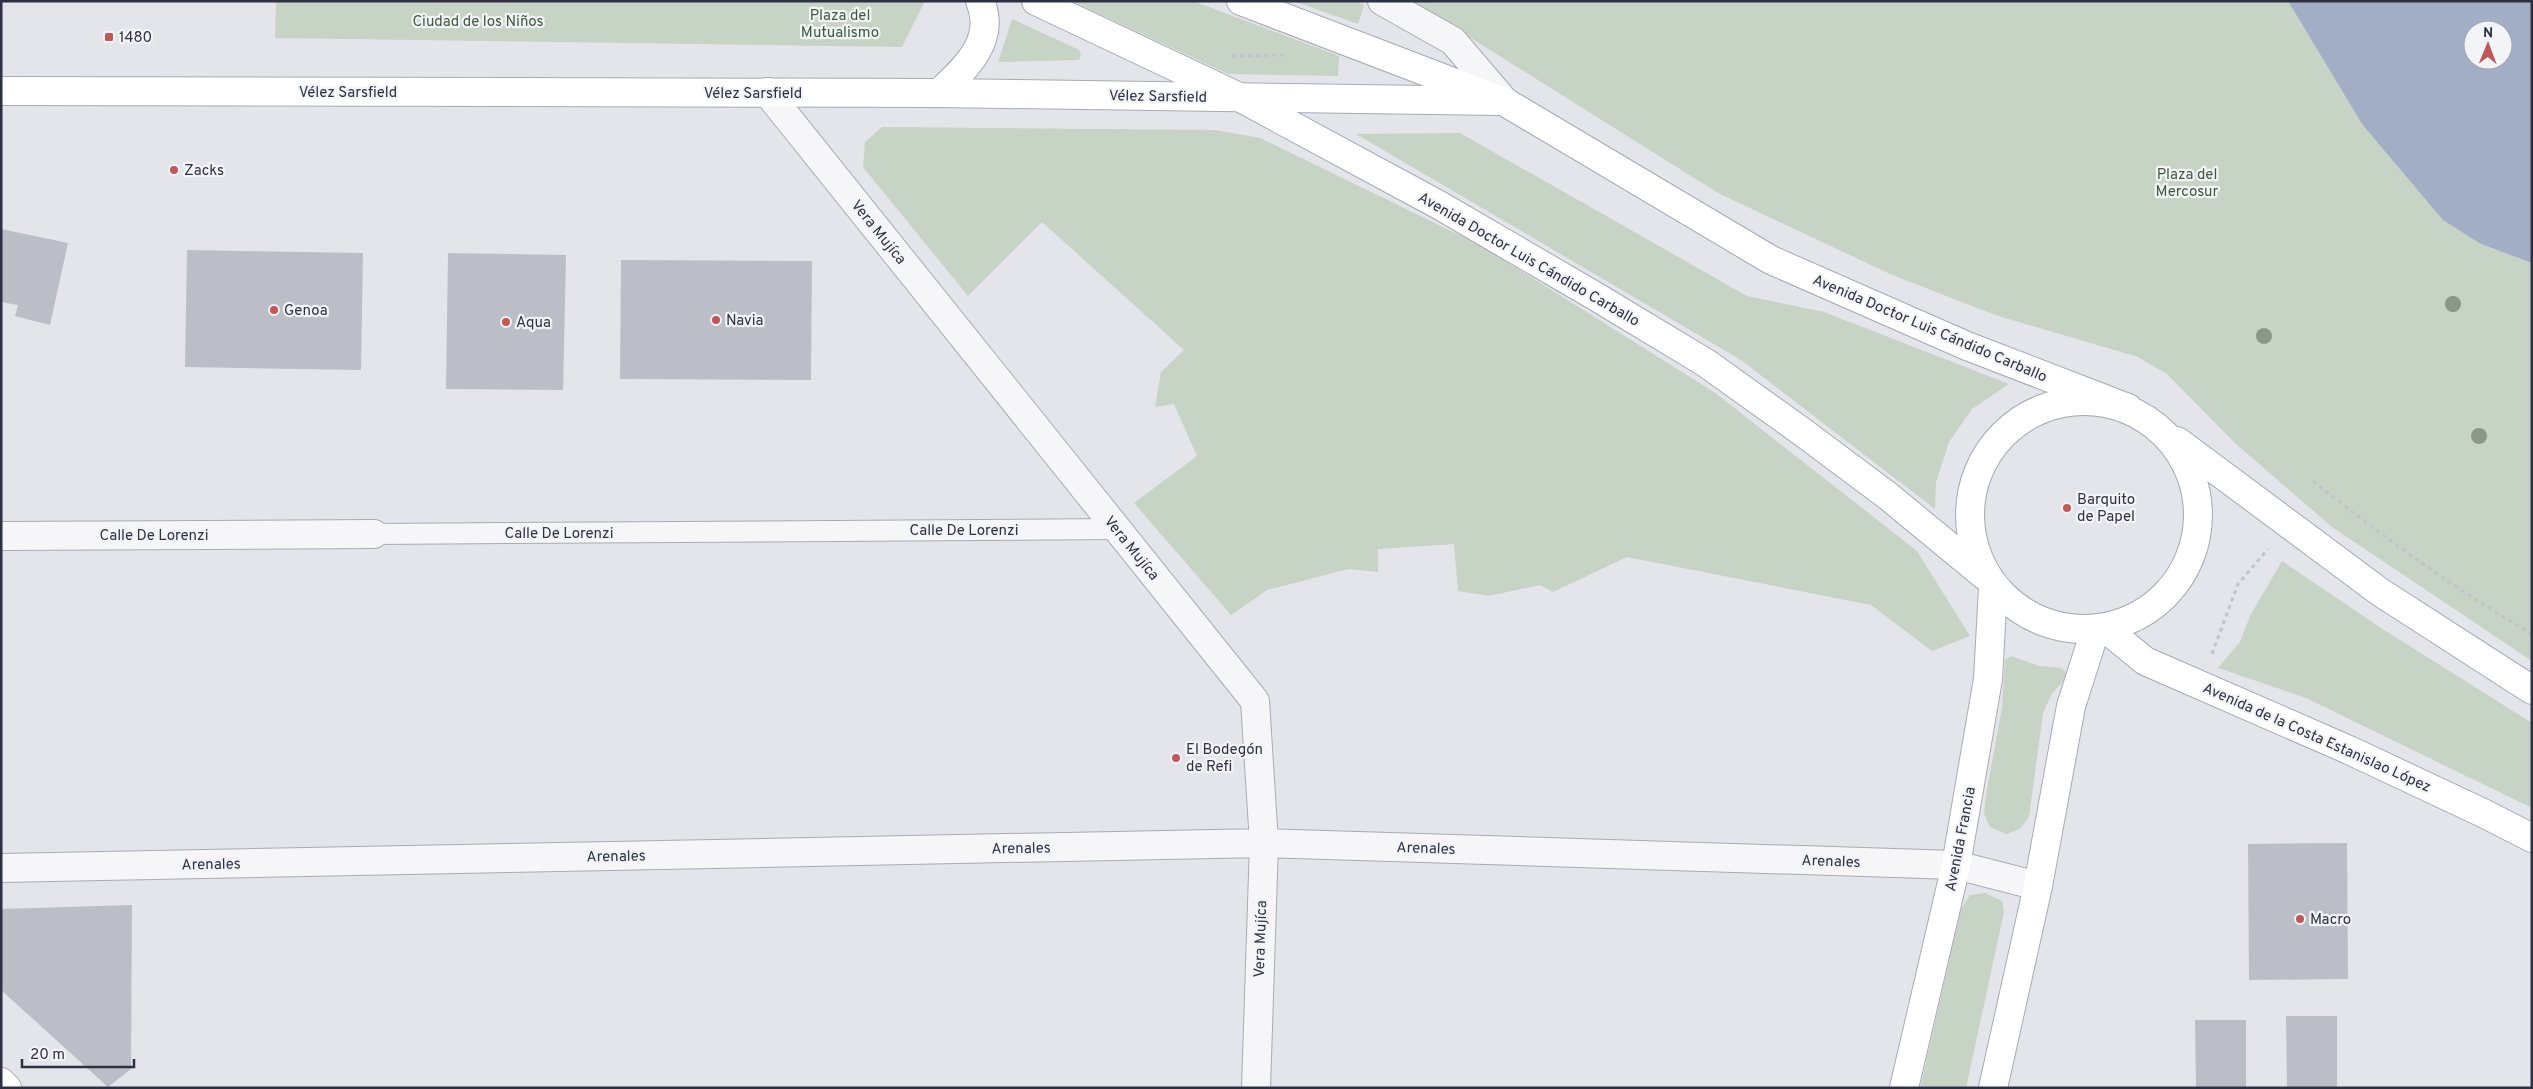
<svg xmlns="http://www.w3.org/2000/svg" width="2533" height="1089" font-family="Overpass,sans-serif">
<rect width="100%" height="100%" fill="#e3e5ea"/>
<path fill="#c7d3c5" d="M276,1H925L902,47L275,38Z
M1072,1H1193L1339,56L1338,76L1228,74Z
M1293,1H1354L1364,5L1358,24Z
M1412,1H2288L2362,124L2481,244L2532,263V661L2332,527L2236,444L2167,374L2138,357L1995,315L1890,274L1718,193Z
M1012,19L1079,50L1081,55L1079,60L998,62Z
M882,127L1215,130L1260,138L1480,245L1714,392L1917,551L1970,636L1932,651L1871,605L1627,557L1553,592L1540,585L1489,596L1458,591L1454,544L1378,549V572L1349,569L1267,590L1231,615L1134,503L1197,456L1174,404L1155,407L1161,372L1184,350L1042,222L968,296L863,167L865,142Z
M1460,133L1747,296L1824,312L2009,384L1972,409L1949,442L1936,482L1935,509L1741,360L1356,134Z
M2282,561L2381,628L2532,723V808L2306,698L2218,668L2240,642L2250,616Z
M2011,656L2039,666L2061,668L2066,672L2065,679L2051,695L2043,713L2029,817L2020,829L2006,834L1990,827L1984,814L1986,795L2002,708L2005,660Z
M1985,893L2002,901L2004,912L1966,1088H1920L1961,909L1970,895Z"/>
<path fill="#a2aec6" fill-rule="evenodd" d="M2288,1H2532V263L2481,244L2443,220L2362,124ZM2473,30H2503V60H2473Z"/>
<path fill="#bbbec6" d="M1,229L68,243L50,325L15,316L18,305L1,302Z
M187,250L363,253L361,370L185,367Z
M448,253L566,255L563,390L446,389Z
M621,260L812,261L811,380L620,379Z
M2347,843L2348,979L2249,980L2248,844Z
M132,905L131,1069L108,1087L1,990V909Z
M2286,1016H2337V1088H2287Z
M2195,1020H2246V1088H2196Z"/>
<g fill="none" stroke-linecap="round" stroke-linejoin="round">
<defs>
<path id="service" d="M374,534L1117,529"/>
<path id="minor" d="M1382,1L1453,41L1505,102
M767,92L1255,701L1264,843L1256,1088
M1,536L374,534
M1,868L1264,843L1956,865L2038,886"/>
<path id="secondary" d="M1,91L939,93L1501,101
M1,1082L7,1088
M1904,1088L1956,865L1988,679L1993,588
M1993,1088L2038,886L2071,706L2095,631"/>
<path id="primary" d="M1036,1L1239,97L1439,205L1595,296L1706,363L1801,431L1888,496L1985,576
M1241,1L1505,102L1771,260L1967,346L2128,408
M939,93C965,69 997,40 980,1
M1970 515a114 114 0 1 1 228 0a114 114 0 1 1-228 0Z
M2177,441L2380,592L2532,690
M2106,629L2145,661L2349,750L2483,813L2532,838"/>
</defs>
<use href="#service" stroke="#a9abb4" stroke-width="22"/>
<use href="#minor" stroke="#a9abb4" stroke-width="30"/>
<use href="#secondary" stroke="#a9abb4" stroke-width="30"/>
<use href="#primary" stroke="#a4a8b5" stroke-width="30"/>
<path stroke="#c2c3c9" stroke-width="3" stroke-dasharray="4 4" stroke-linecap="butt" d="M1232,56L1284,55
M2313,481C2383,537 2455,589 2532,634
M2212,654L2238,584L2268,549"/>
<use href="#service" stroke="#f6f6f9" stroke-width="20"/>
<use href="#minor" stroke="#f6f6f9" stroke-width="28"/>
<use href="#secondary" stroke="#fff" stroke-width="28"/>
<use href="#primary" stroke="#fff" stroke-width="28"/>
</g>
<g fill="#88998a">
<circle cx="2453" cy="304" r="8"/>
<circle cx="2264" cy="336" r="8"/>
<circle cx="2479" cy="436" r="8"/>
</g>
<g fill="#c15756" stroke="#f3f4f8" stroke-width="2">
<rect x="104" y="32" width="10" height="10" rx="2.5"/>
<circle cx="174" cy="170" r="5"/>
<circle cx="274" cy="310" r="5"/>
<circle cx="716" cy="320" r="5"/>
<circle cx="506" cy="322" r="5"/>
<circle cx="2067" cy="508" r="5"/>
<circle cx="1176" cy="758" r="5"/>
<circle cx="2300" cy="919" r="5"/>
</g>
<g text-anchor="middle" stroke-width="4.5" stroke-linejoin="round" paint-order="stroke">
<g font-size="15" fill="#3d5b3c" stroke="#f3f4f8">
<text x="840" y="20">Plaza del<tspan x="840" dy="17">Mutualismo</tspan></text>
<text x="478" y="26">Ciudad de los Niños</text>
<text x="2187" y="179">Plaza del<tspan x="2187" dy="17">Mercosur</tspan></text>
</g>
<g font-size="15" fill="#2d3141" stroke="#f3f4f8" text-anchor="start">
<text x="119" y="42">1480</text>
<text x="184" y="175">Zacks</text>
<text x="284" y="315">Genoa</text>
<text x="726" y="325">Navia</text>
<text x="516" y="327">Aqua</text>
<text x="2077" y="504">Barquito<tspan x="2077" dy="17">de Papel</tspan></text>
<text x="1186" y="754">El Bodegón<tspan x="1186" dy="17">de Refi</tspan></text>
<text x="2310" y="924">Macro</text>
</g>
<g font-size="15" fill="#2d3141" stroke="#f3f4f8">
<text x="348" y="97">Vélez Sarsfield</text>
<text x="753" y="98">Vélez Sarsfield</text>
<text transform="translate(1158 96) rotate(1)" y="5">Vélez Sarsfield</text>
<text transform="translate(879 232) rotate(51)" y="5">Vera Mujíca</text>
<text transform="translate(1529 259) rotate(30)" y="5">Avenida Doctor Luis Cándido Carballo</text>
<text transform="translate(1930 328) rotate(23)" y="5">Avenida Doctor Luis Cándido Carballo</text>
<text x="964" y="535">Calle De Lorenzi</text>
<text x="559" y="538">Calle De Lorenzi</text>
<text x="154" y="540">Calle De Lorenzi</text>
<text transform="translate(1132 548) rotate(51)" y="5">Vera Mujíca</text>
<text transform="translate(2317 737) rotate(24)" y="5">Avenida de la Costa Estanislao López</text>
<text transform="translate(1960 839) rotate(-79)" y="5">Avenida Francia</text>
<text transform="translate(1021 848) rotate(-1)" y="5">Arenales</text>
<text transform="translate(1426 848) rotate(2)" y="5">Arenales</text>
<text transform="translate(616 856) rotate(-1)" y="5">Arenales</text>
<text transform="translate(1831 861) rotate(2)" y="5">Arenales</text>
<text transform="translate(211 864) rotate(-1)" y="5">Arenales</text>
<text transform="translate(1260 939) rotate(-88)" y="5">Vera Mujíca</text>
</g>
</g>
<rect width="2533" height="1089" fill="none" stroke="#2d3141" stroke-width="5"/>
<g transform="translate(2488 45) rotate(1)"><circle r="24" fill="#f3f4f8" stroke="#a4a6af"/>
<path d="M0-4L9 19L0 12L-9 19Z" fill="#c15756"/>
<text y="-8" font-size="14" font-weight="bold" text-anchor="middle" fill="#2d3141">N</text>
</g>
<path d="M22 1059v8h112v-8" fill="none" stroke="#2d3141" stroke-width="2.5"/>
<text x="30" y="1059" font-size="15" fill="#2d3141" stroke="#f3f4f8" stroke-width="4" paint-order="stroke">20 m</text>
</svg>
